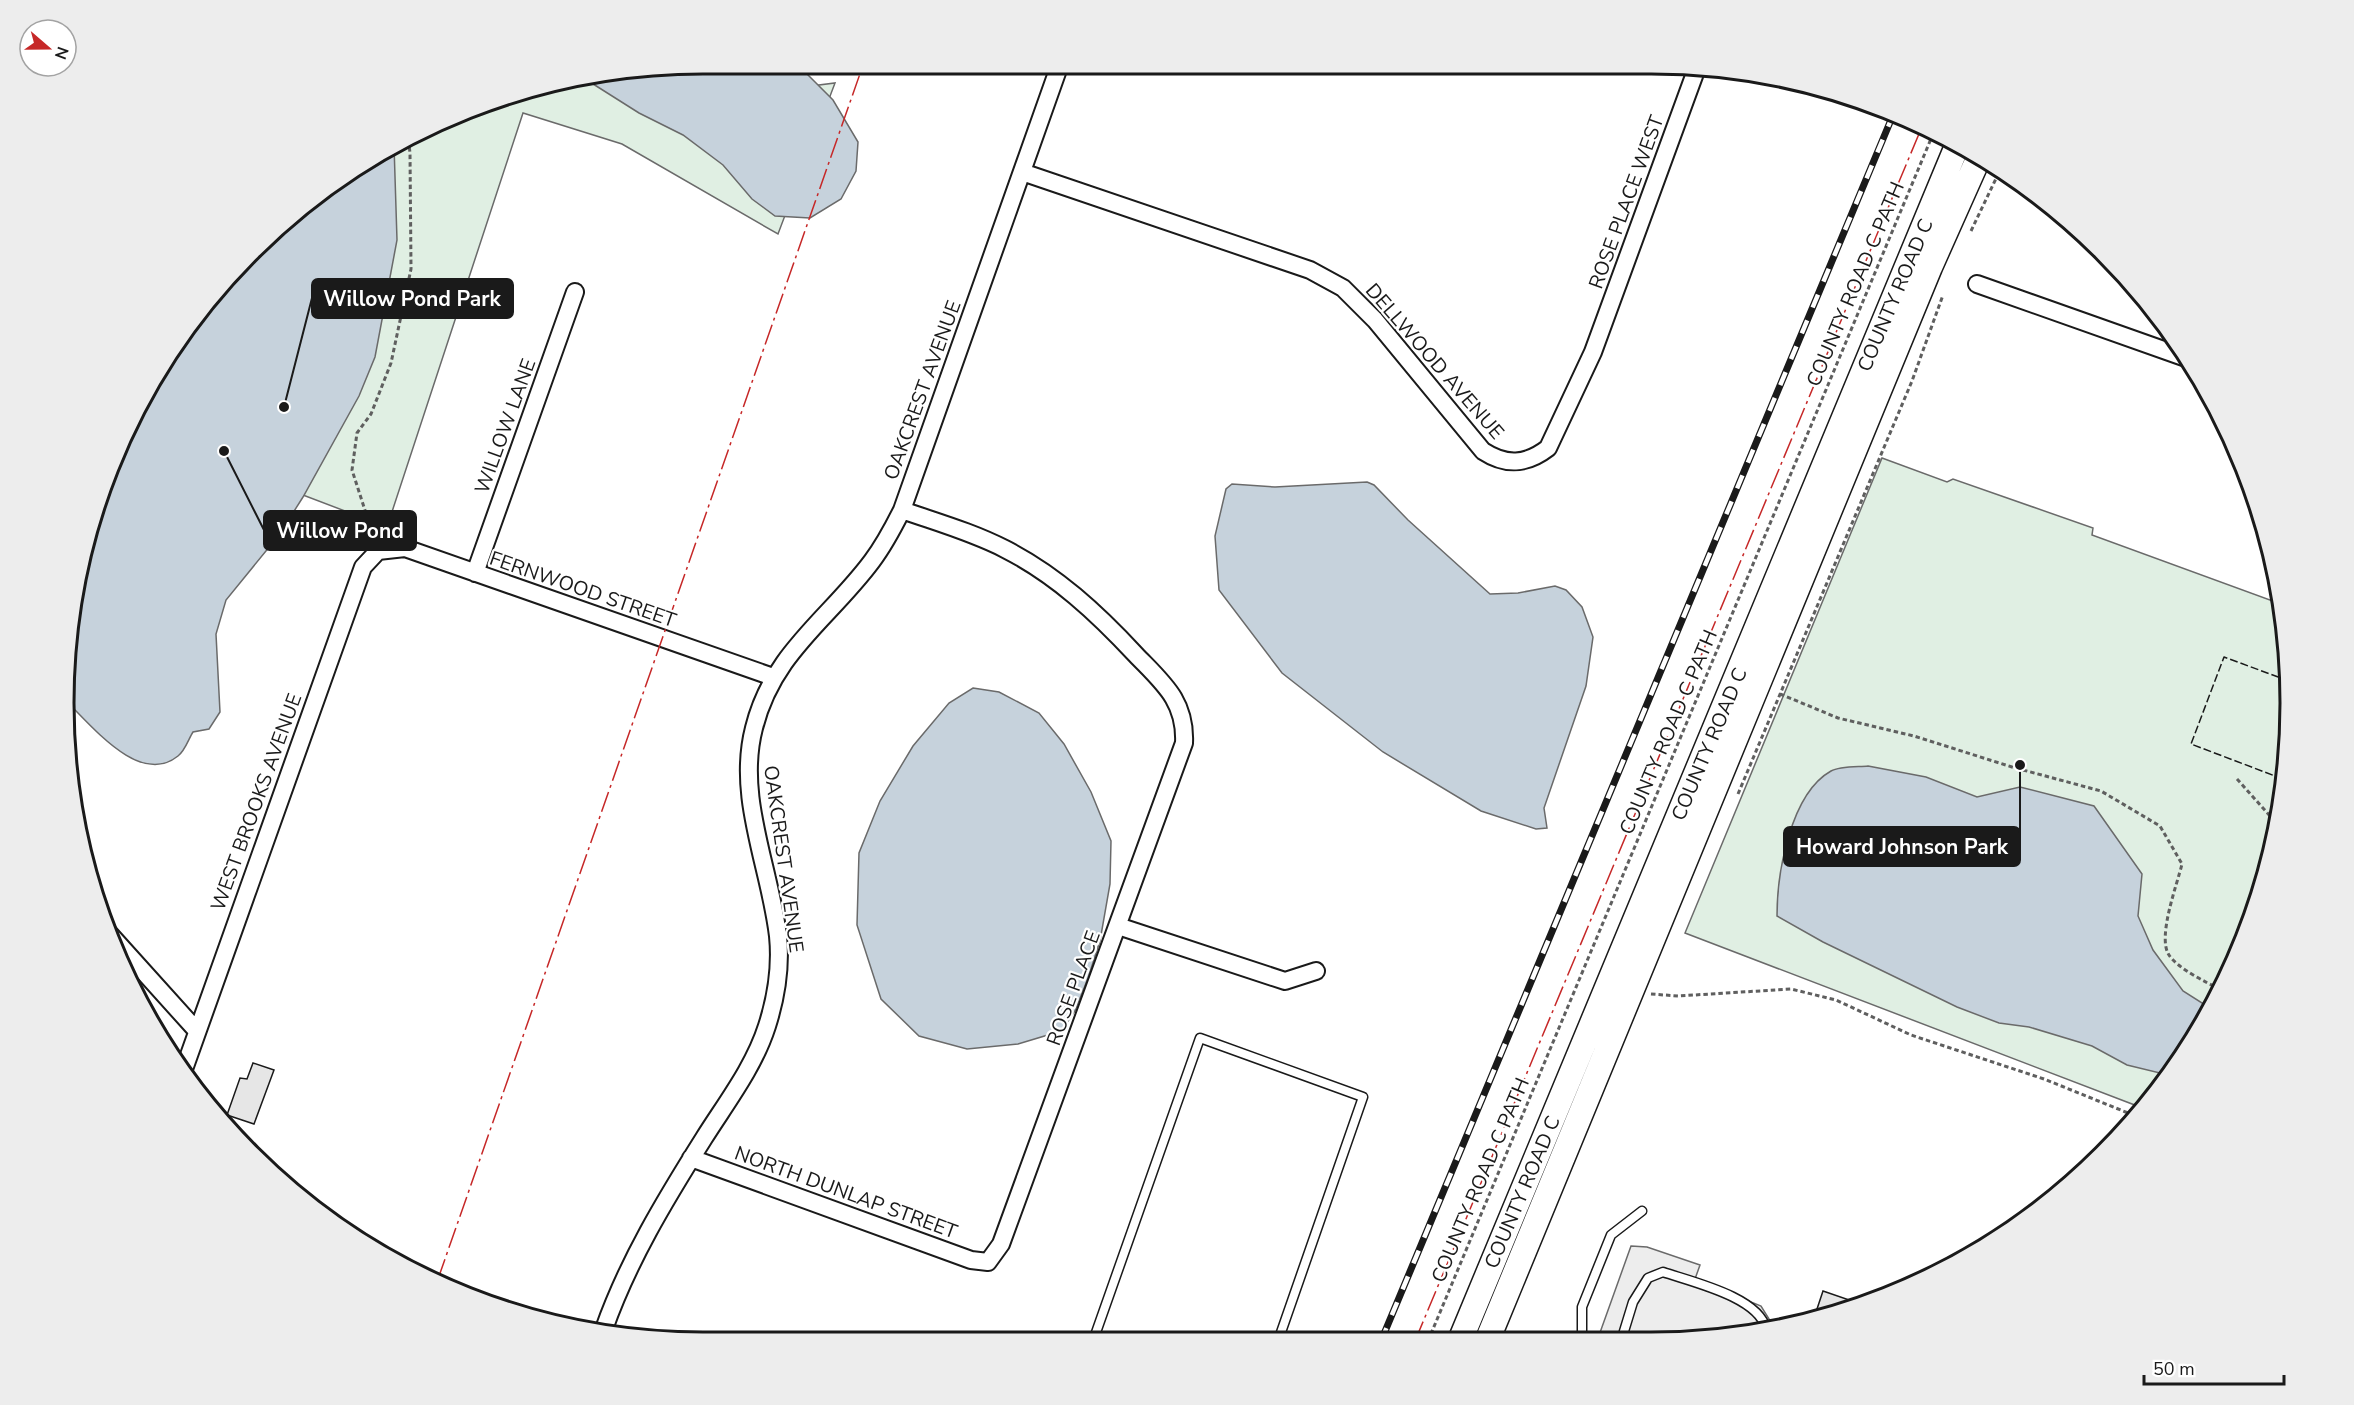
<svg xmlns="http://www.w3.org/2000/svg" width="2354" height="1405" font-family="'Nunito Sans',sans-serif">
<rect width="100%" height="100%" fill="#fff"/>
<path fill="#e0efe3" stroke="#6a6a6a" stroke-width="1.5" d="M692,68L756,93L835,83L778,234L622,144L523,113L387,527L232,468L75,592L97,497L171,347L250,251L313,195L419,129L497,97L619,69Z
M1882,458L1947,482L1953,479L2093,528L2092,535L2281,604L2291,703L2279,828L2242,948L2183,1058L2140,1107L1685,933Z"/>
<path fill="#ededed" stroke="#6a6a6a" stroke-width="1.5" d="M1631,1246L1647,1247L1700,1265L1695,1279L1761,1306L1774,1327L1694,1341H1597Z"/>
<path fill="#c6d2dc" stroke="#6a6a6a" stroke-width="1.5" d="M801,68L833,100L858,142L856,171L841,199L810,218L775,216L752,199L723,165L683,135L639,113L582,77L619,69Z
M394,145L397,240L375,357L359,396L303,497L279,535L226,600L216,634L220,712L209,729L193,732C189,738 185,751 178,756C139,788 89,722 63,698L69,619L90,525L98,520L97,497L171,347L250,251L313,195Z
M1367,482L1374,485L1408,520L1490,594L1518,593L1555,586L1566,590L1582,607L1593,637L1586,686L1544,808L1547,828L1536,829L1481,811L1383,752L1282,673L1219,590L1215,536L1226,489L1232,484L1275,487Z
M973,688L999,692L1039,713L1064,744L1091,792L1111,841L1110,884L1100,941L1088,978L1075,1011L1061,1031L1018,1044L967,1049L919,1036L881,999L857,925L859,853L880,801L913,746L949,703Z
M1868,766L1926,777L1977,797L2020,787L2094,806L2142,874L2138,916L2153,950L2183,991L2210,1008L2183,1058L2168,1075L2127,1065L2092,1046L2029,1027L1999,1023L1957,1007L1823,942L1777,916C1777,874 1790,794 1831,771C1840,766 1858,767 1868,766Z"/>
<path fill="#e6e6e6" stroke="#1a1a1a" stroke-width="1.5" d="M253,1063L274,1070L254,1124L227,1115L240,1078L247,1079Z
M1823,1291L1858,1303L1813,1321Z"/>
<g fill="none" stroke-linecap="round" stroke-linejoin="round">
<defs>
<path id="lane" d="M1093,1341L1200,1038L1363,1097L1278,1341
M1584,1341L1582,1336V1307L1611,1235L1642,1211
M1621,1341L1633,1302L1648,1278L1663,1272C1692,1282 1759,1297 1766,1329"/>
<path id="street" d="M1022,172L1310,270L1343,288L1375,320L1483,451C1506,466 1526,465 1548,448L1593,352L1698,65
M1977,284L2189,359
M475,573L575,292
M1118,926L1285,981L1316,971
M106,930L197,1031
M183,1072L363,567L378,551L405,548L773,677
M691,1158L971,1260L988,1262L1001,1244L1184,743C1186,701 1163,683 1136,655C1097,613 1056,575 1005,549C972,532 936,522 902,510
M604,1329C628,1261 665,1200 704,1138C726,1103 754,1067 767,1026C776,998 781,966 778,936C770,867 736,797 754,728C773,652 829,619 872,561C884,545 893,528 902,510L1059,67"/>
<path id="secondary" d="M1460,1341L1957,146
M1487,1341L1930,267L1979,157"/>
</defs>
<use href="#lane" stroke="#1a1a1a" stroke-width="11"/>
<use href="#street" stroke="#1a1a1a" stroke-width="20"/>
<use href="#secondary" stroke="#1a1a1a" stroke-width="27"/>
<path stroke="#5f5f5f" stroke-width="3" stroke-dasharray="4.5 3" stroke-linecap="butt" d="M1971,231L2001,168
M373,535L352,470L357,433L371,414L391,363L411,269L410,153L408,136
M1780,694L1838,718L1914,736L2012,767L2101,791L2160,826L2182,864C2177,885 2157,937 2169,955C2177,968 2207,983 2220,989
M2237,779L2279,826
M1738,794L1912,381L1943,295
M1651,994L1678,996L1791,989L1836,1000L1911,1035L2044,1079L2133,1115
M1428,1341L1933,134"/>
<use href="#lane" stroke="#fff" stroke-width="8"/>
<use href="#street" stroke="#fff" stroke-width="16"/>
<use href="#secondary" stroke="#fff" stroke-width="24"/>
<defs>
<path id="rail" d="M1381,1341L1893,115"/>
</defs>
<use href="#rail" stroke="#1a1a1a" stroke-width="7"/>
<use href="#rail" stroke="#fff" stroke-width="4.5" stroke-dasharray="14" stroke-linecap="butt"/>
<path stroke="#1a1a1a" stroke-width="1.5" stroke-dasharray="8 3" stroke-linecap="butt" d="M2283,779L2191,744L2224,657L2289,681"/>
<path stroke="#c62828" stroke-width="1.5" stroke-dasharray="21 4.5 3 4.5" stroke-linecap="butt" d="M438,1279L862,68
M1415,1341L1921,129"/>
</g>
<g text-anchor="middle" stroke-width="4.5" stroke-linejoin="round" paint-order="stroke">
<g font-size="20" fill="#1a1a1a" stroke="#fff">
<text transform="translate(1626 202) rotate(-70)" y="7">ROSE PLACE WEST</text>
<text transform="translate(1855 284) rotate(-67)" y="7">COUNTY ROAD C PATH</text>
<text transform="translate(1895 295) rotate(-67)" y="7">COUNTY ROAD C</text>
<text transform="translate(1435 361) rotate(49)" y="7">DELLWOOD AVENUE</text>
<text transform="translate(922 390) rotate(-70)" y="7">OAKCREST AVENUE</text>
<text transform="translate(505 426) rotate(-70)" y="7">WILLOW LANE</text>
<text transform="translate(583 589) rotate(19)" y="7">FERNWOOD STREET</text>
<text transform="translate(1668 732) rotate(-67)" y="7">COUNTY ROAD C PATH</text>
<text transform="translate(1709 744) rotate(-67)" y="7">COUNTY ROAD C</text>
<text transform="translate(256 802) rotate(-70)" y="7">WEST BROOKS AVENUE</text>
<text transform="translate(784 859) rotate(82)" y="7">OAKCREST AVENUE</text>
<text transform="translate(1073 988) rotate(-70)" y="7">ROSE PLACE</text>
<text transform="translate(1480 1180) rotate(-67)" y="7">COUNTY ROAD C PATH</text>
<text transform="translate(846 1192) rotate(20)" y="7">NORTH DUNLAP STREET</text>
<text transform="translate(1522 1192) rotate(-67)" y="7">COUNTY ROAD C</text>
</g>
</g>
<path d="M0 0H2354V1405H0ZM703 74H1651A629 629 0 0 1 2280 703V703A629 629 0 0 1 1651 1332H703A629 629 0 0 1 74 703V703A629 629 0 0 1 703 74Z" fill="#ededed" fill-rule="evenodd"/>
<path fill="none" stroke="#1a1a1a" stroke-width="3" d="M703 74H1651A629 629 0 0 1 2280 703V703A629 629 0 0 1 1651 1332H703A629 629 0 0 1 74 703V703A629 629 0 0 1 703 74Z"/>
<path fill="none" stroke="#1a1a1a" stroke-width="2" d="M284 407L312 298M224 451L264 530M2020 765L2020 847"/>
<g fill="#1a1a1a" stroke="#fff" stroke-width="2">
<circle cx="284" cy="407" r="6"/>
<circle cx="224" cy="451" r="6"/>
<circle cx="2020" cy="765" r="6"/>
</g>
<g fill="#1a1a1a" stroke="#1a1a1a" stroke-width="2">
<rect x="312" y="279" width="201" height="39" rx="6"/>
<rect x="264" y="511" width="152" height="39" rx="6"/>
<rect x="1784" y="827" width="236" height="39" rx="6"/>
</g>
<g font-size="21" text-anchor="middle" font-weight="bold" fill="#fff">
<text x="412" y="306">Willow Pond Park</text>
<text x="340" y="538">Willow Pond</text>
<text x="1902" y="854">Howard Johnson Park</text>
</g>
<g transform="translate(48 48) rotate(110)"><circle r="28" fill="#ffffff" stroke="#a3a3a3" stroke-width="1.5"/>
<path d="M0-4.5L10 22L0 15L-10 22Z" fill="#c62828"/>
<text y="-9" font-size="16" font-weight="bold" text-anchor="middle" fill="#1a1a1a">N</text>
</g>
<path d="M2144 1375v9h140v-9" fill="none" stroke="#1a1a1a" stroke-width="3"/>
<text x="2153" y="1375" font-size="18" fill="#1a1a1a" stroke="#ffffff" stroke-width="4.5" paint-order="stroke">50 m</text>
</svg>
